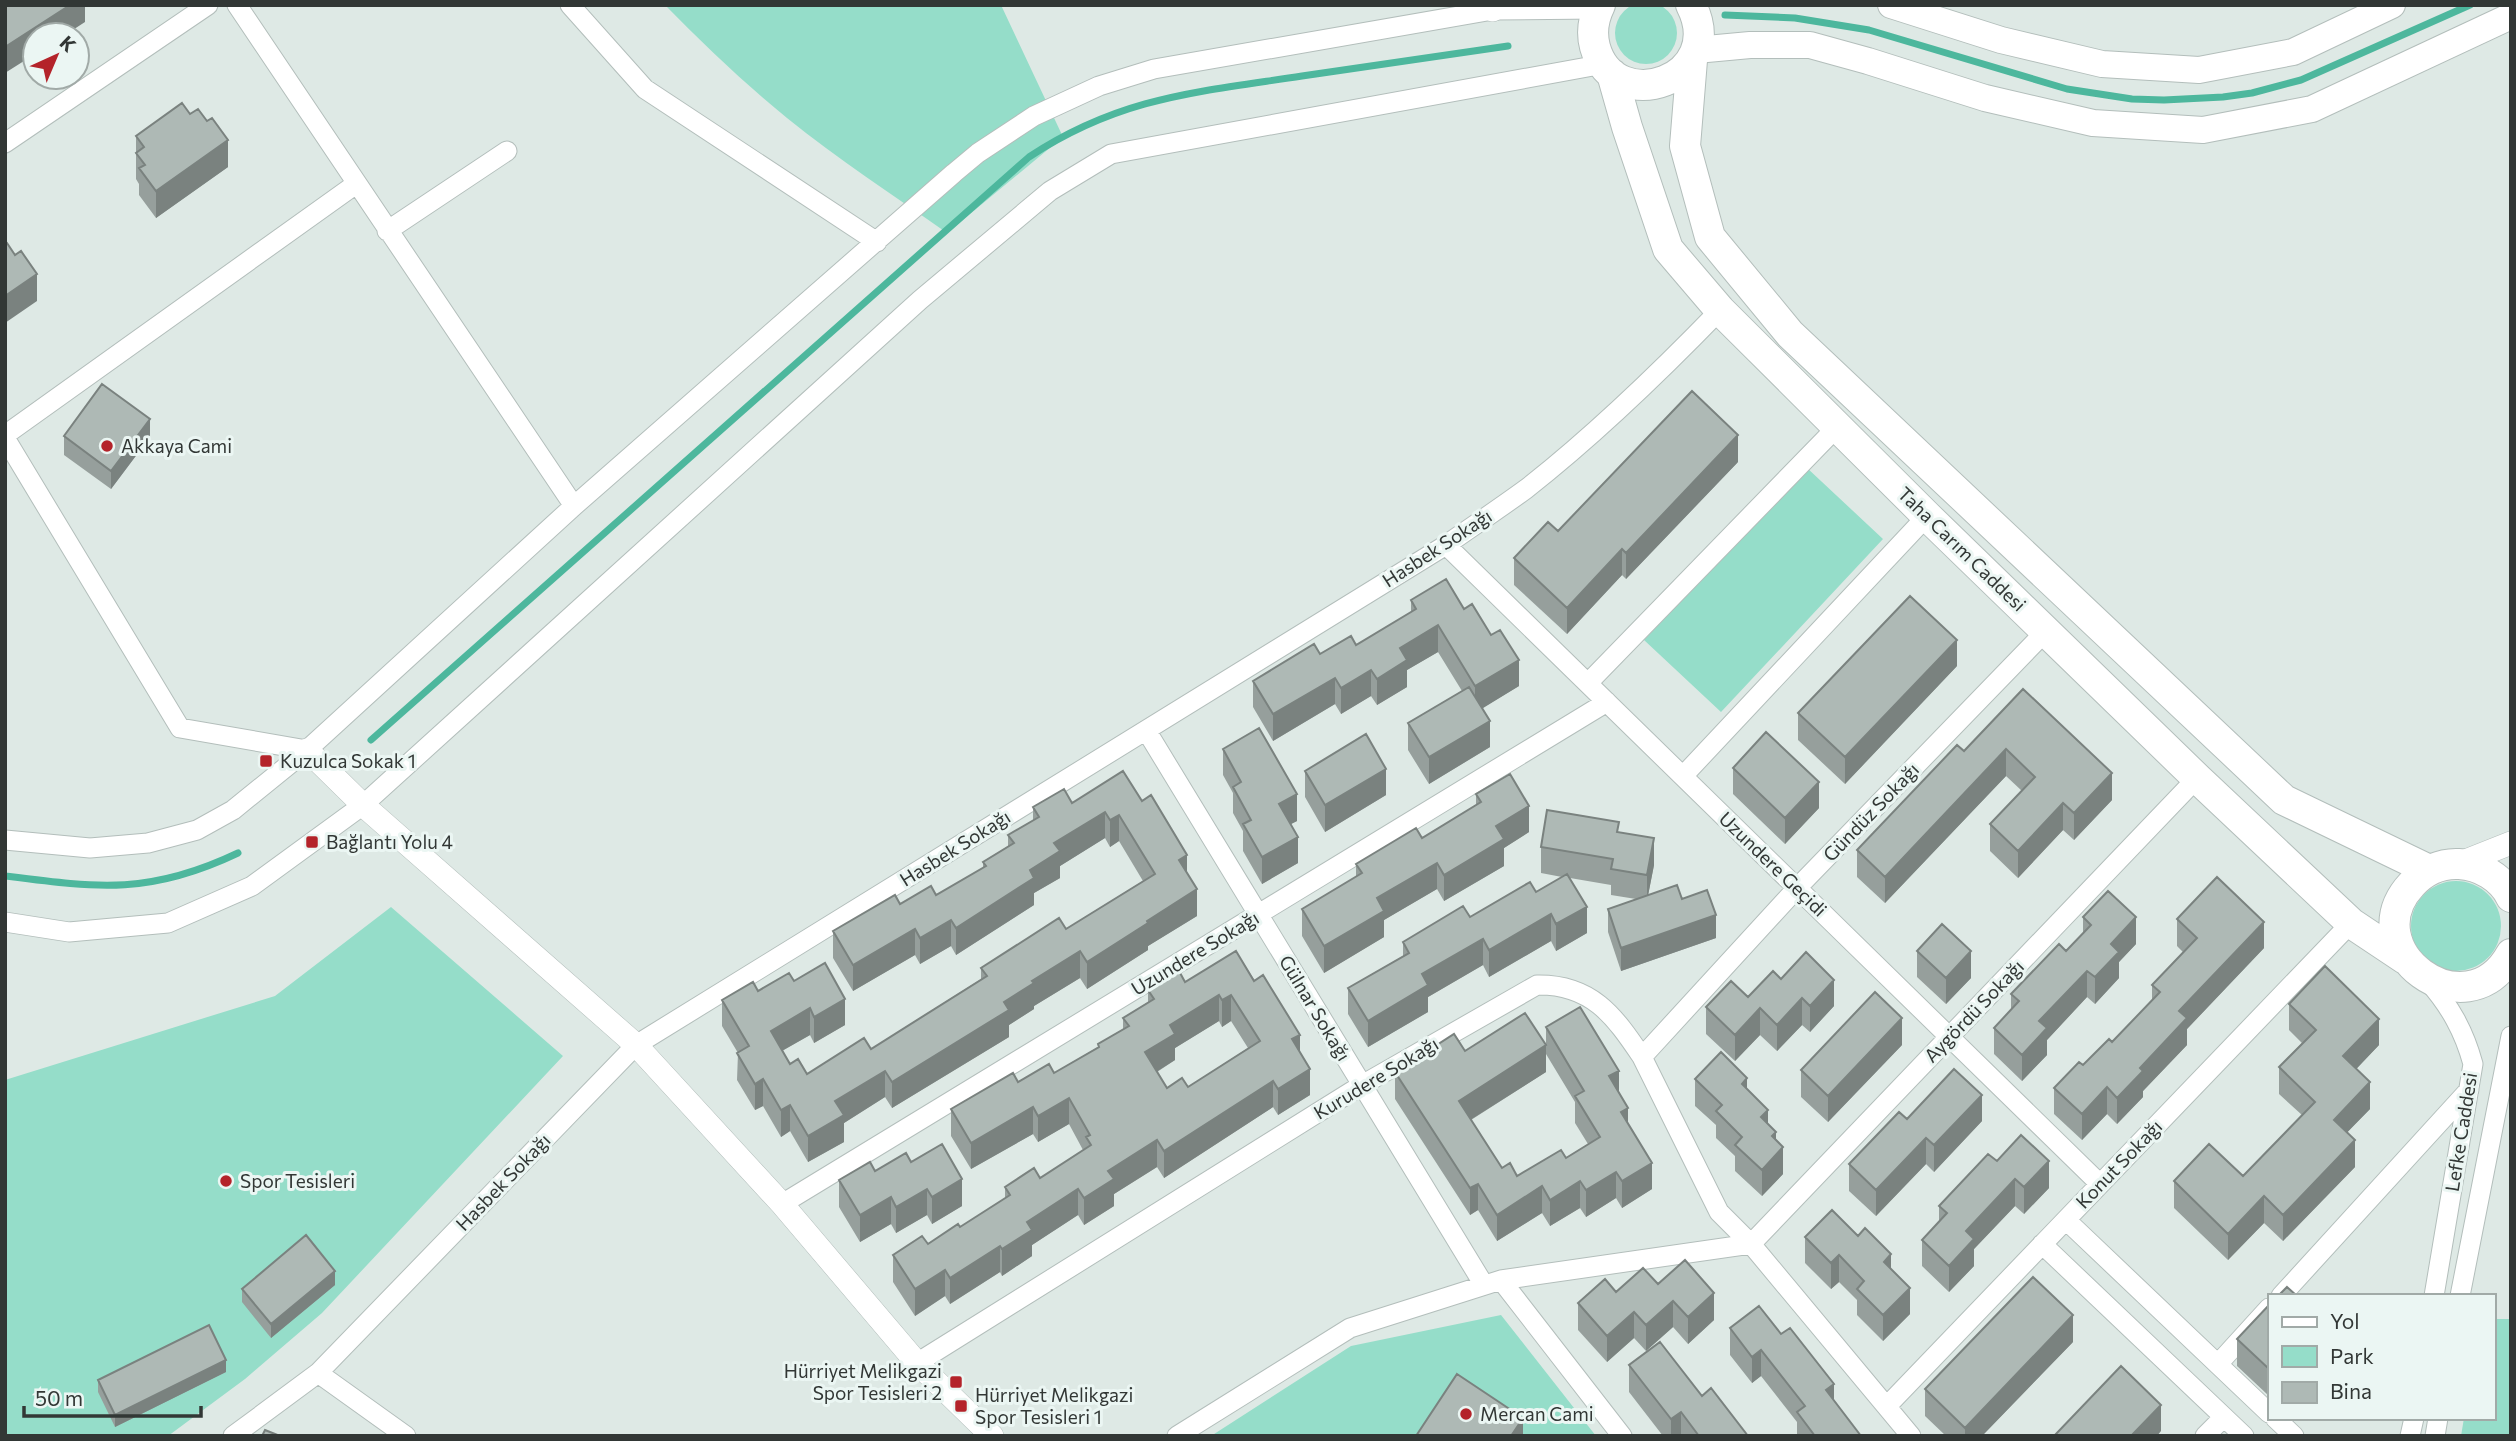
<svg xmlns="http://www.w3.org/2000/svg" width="2516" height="1441" font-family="Commissioner,sans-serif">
<rect width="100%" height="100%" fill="#dee9e5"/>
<path fill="#95ddc9" d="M1615 33a31 31 0 1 1 62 0a31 31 0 1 1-62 0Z
M665,5H1001L1063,137L947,233C893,195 838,159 787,118C744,83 704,45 665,5Z
M1806,467L1883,539L1721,712L1644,640Z
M2411 926a45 45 0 1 1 90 0a45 45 0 1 1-90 0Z
M391,907L563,1056L322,1313L245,1379L168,1436H5V1080L275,996Z
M1501,1315L1596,1436H1211L1351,1346Z
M2493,1319H2511V1436H2461L2464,1418H2493Z"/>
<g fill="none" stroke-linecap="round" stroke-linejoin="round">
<path stroke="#4db79d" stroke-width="7" d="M1725,15L1795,18L1869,30L2067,89L2132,99L2164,100L2223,97L2252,93L2301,80L2470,5
M371,740L1029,157C1120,97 1197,92 1302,76C1371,66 1439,56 1508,46
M5,876C99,888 150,895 238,853"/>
<defs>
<path id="minor" d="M237,5L574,506
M570,5L645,89L877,242
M5,143L208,5
M387,231L507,151
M5,435L356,184
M5,438L180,728L307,750
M1446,545L2100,1184
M1588,683L1837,427
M1146,730L1484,1285
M1683,776L1927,516
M5,840L90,848L148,843L197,830L233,810L307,750L574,506L954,173L978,153L1034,116L1099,86L1154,69L1493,10L1598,9
M5,922L69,932L168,923L252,886L363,805L920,300L1050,191L1111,154L1604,64
M2427,980C2450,1006 2464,1031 2473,1064L2434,1296
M1642,1057L1797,888L2046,631
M782,1204L1607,702
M2066,1220L2269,1413
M1751,1244L2197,778
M2042,1244L2244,1436
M1501,1280L1622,1436
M2281,1296L2469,1090
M2460,1296L2511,1036
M917,1363L1362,1085L1537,985C1591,984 1614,1015 1642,1057L1719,1212L1751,1244L1911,1436
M2218,1364L2269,1308
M318,1373L406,1436
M1887,1406L2351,923
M2275,1418L2294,1436
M233,1436L318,1373L636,1045L1446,545C1473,526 1500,508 1526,489C1595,435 1659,373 1720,310
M1177,1436L1350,1328L1501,1280L1751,1244
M2205,1436L2224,1417
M2410,1436L2414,1418
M2435,1436L2438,1418"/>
<path id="tertiary" d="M1490,5L1493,10
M307,750L363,805L636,1045L782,1204L917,1363L992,1436
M2458,864L2511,843"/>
<path id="secondary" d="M1891,5L2001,40L2102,64L2199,70L2293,52L2392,5
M1696,50L1750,45H1810L1868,61L1985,98L2093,123L2203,130L2312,109L2511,16"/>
<path id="primary" d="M1600,5C1593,19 1591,32 1595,47C1615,119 1729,79 1691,5
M1692,60L1685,146L1710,237L1790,334L2284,800L2429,870
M1612,74L1627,127L1668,249L1720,310L1927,516L2197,778L2351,923L2405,959
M2511,897C2502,878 2480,865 2459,864C2441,863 2424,871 2412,884C2351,949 2466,1035 2511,954"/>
</defs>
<use href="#minor" stroke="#b3bebb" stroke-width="21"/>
<use href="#tertiary" stroke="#b3bebb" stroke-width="24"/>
<use href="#secondary" stroke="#b3bebb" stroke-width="28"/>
<use href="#primary" stroke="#b3bebb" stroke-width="32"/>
<use href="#minor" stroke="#fff" stroke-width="19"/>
<use href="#tertiary" stroke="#fff" stroke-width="23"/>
<use href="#secondary" stroke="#fff" stroke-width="26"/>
<use href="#primary" stroke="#fff" stroke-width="30"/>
</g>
<path fill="#969f9c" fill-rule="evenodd" d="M136,136L228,167L156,218L139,195V184L136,179Z
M64,436L150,437L111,489L64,455Z
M1738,462L1626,579L1622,575L1567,634L1514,585V558L1558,531Z
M1411,600L1464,609L1519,686L1482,708L1490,747L1429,784L1408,750V723L1462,691L1438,652L1407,670V687L1377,705L1371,696L1341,714L1335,704L1273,741L1253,707V681L1320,654L1356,645L1411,612Z
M1957,666L1845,784L1798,740V713Z
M2023,689L2112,800L2074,840L2063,830L2018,878L1990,851V824L2022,791L2006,776L1885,903L1857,877V850L1964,751Z
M1223,749L1297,821L1291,824L1298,863L1262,884L1243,851V831L1233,813V793L1223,775Z
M1733,768L1819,808L1785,844L1733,794Z
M1123,771L1187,873L1197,916L1148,946V950L1087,989L1080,978L1034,1006V1009L1009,1025V1037L892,1108L885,1097L844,1123V1142L808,1162L790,1131L781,1137L763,1106L755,1110L737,1080L738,1053L722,1026V1000L794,981L845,1025L814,1043L810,1035L782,1051L790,1064L807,1074L871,1049L981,979V968L1066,929L1143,881L1119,841L1110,847L1105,838L1060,866V878L1034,893V905L956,955L951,946L920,964L915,955L853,991L833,958V931L900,904L936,895L983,868V862L1008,846V835L1033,820V807L1072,803Z
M1305,771L1386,795L1325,832L1305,797Z
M1476,794L1529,832L1504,848V866L1444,901L1437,889L1384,920V937L1324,973L1302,936V909L1356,877V864L1422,838L1476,805Z
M1619,832L1654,865L1648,895L1682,899L1716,938L1621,971L1608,932V909L1636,899L1611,895V885L1570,878L1587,933L1556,951L1551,941L1489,977L1483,965L1428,997V1012L1368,1047L1348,1014V988L1403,956V942L1536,892L1562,877L1541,873V847Z
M2083,917L2136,944L2119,962V978L2095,1004L2087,997L2047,1040V1055L2022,1081L1994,1054V1028L2011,1010V994L2066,951L2083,933Z
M2177,919L2264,948L2187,1029V1045L2143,1091V1097L2117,1124L2107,1114L2082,1140L2054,1114V1088L2112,1042L2152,1000V985L2183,952L2177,946Z
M1236,951L1300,1052L1310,1095L1278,1115L1273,1107L1164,1178L1157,1167L1114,1194V1206L1084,1225L1078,1215L1032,1245V1256L1002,1276L1000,1272L950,1304L945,1296L915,1316L893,1282V1255L928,1244L960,1227L1005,1199V1187L1040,1178L1083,1150L1069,1124L1038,1142L1033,1134L971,1169L951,1136V1109L1018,1082L1054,1073L1098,1047V1044L1123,1029V1018L1148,1002V990L1185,982ZM1219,1021L1222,1027L1231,1021L1248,1048L1188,1087L1167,1088L1157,1072L1175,1060V1048Z
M1917,951L1971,978L1946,1004L1917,977Z
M1781,979L1834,1006L1810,1032L1802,1025L1777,1051L1760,1035L1735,1061L1706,1034V1007L1748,997Z
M2289,1004L2379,1045L2356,1069L2370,1109L2347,1132L2355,1167L2283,1241L2264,1223L2228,1260L2174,1208V1181L2243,1176L2302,1115L2279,1094V1067L2302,1043L2289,1030Z
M1546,1027L1619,1092L1628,1124L1652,1189L1622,1208L1616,1198L1586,1217L1580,1208L1550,1226L1542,1213L1497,1241L1478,1210L1470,1215L1395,1099V1072L1465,1051L1546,1072L1471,1120L1502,1168L1517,1176L1566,1158L1588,1144L1575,1123V1102L1546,1054Z
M1902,1045L1828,1122L1801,1097V1070Z
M1695,1079L1747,1090L1768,1124L1776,1140L1783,1174L1762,1196L1735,1171V1156L1716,1138V1125L1695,1106Z
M1907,1119L1982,1121L1934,1172L1926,1164L1876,1216L1849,1191V1164Z
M1997,1161L2049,1188L2024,1214L2015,1206L1974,1249V1266L1949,1292L1922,1266V1240L1939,1222V1206Z
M911,1162L962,1206L932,1224L927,1215L896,1233L891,1224L860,1242L839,1207V1180Z
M1805,1237L1891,1269L1910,1314L1883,1341L1857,1315V1300L1839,1282L1831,1289L1805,1263Z
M1658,1284L1714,1320L1688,1344L1673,1327L1646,1351L1634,1338L1607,1362L1578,1330V1303L1616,1292Z
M335,1285L271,1338L242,1302V1289Z
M2269,1305V1396L2237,1366V1339Z
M1730,1328L1834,1400L1861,1436H1797V1422L1761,1376L1752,1383L1730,1355Z
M2511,1332V1361L2510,1360V1333Z
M2073,1342L1982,1436H1946L1925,1416V1389Z
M1629,1365L1702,1396L1748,1436H1663L1629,1392Z
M226,1372L115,1427L98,1392V1380Z"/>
<path fill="#7a827f" d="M70,5H85V22L65,35H35V54L5,73V47Z
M228,140V167L156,218V191Z
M37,274V301L5,323V296Z
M150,419V437L111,489V471Z
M1738,435V462L1626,579V553Z
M1622,549V575L1567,634V608Z
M1438,625V652L1407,670V687L1377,705V679L1400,648Z
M1957,640V666L1845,784V757Z
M1519,660V686L1475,713V686Z
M1371,670V696L1341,714V688Z
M1335,678V704L1273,741V714Z
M1490,721V747L1429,784V757Z
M2006,749V776L1885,903V877Z
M1386,769V795L1325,832V805Z
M2112,773V800L2074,840V813Z
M1819,782V808L1785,844V818Z
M1297,794V821L1279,830V804Z
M2063,803V830L2018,878V851Z
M1529,806V832L1504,848V866L1444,901V875L1496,826Z
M1105,812V838L1060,866V878L1034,893V905L956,955V928L1030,870L1054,843Z
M1119,815V841L1110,847V820Z
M1298,837V863L1262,884V857Z
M1654,838V865L1647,901V875Z
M1187,855V881L1179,860Z
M1437,863V889L1384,920V937L1324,973V946L1377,898Z
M1197,889V916L1148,946V950L1087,989V962L1147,921Z
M1587,907V933L1556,951V924Z
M1551,914V941L1489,977V950Z
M1716,915V938L1621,971V948Z
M2136,917V944L2119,962V978L2095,1004V977L2111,944Z
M951,920V946L920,964V938Z
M2264,922V948L2187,1029V1045L2143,1091V1097L2117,1124V1098L2179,1011Z
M915,929V955L853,991V965Z
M1483,939V965L1428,997V1012L1368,1047V1021L1422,974Z
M1080,951V978L1034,1006V1009L1009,1025V1037L892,1108V1082L1032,981Z
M1971,951V978L1946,1004V978Z
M2087,971V997L2047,1040V1055L2022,1081V1055L2039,1021Z
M1834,980V1006L1810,1032V1006Z
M1219,995V1021L1175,1048V1060L1145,1079V1052L1170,1025Z
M1231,995V1021L1222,1027V1000Z
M1802,998V1025L1777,1051V1025Z
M845,999V1025L814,1043V1017Z
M810,1008V1035L771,1057V1031Z
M1760,1008V1035L1735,1061V1035Z
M1902,1018V1045L1828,1122V1096Z
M2379,1019V1045L2343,1083V1056Z
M1300,1035V1061L1292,1039Z
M1546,1045V1072L1459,1127V1101Z
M1310,1069V1095L1278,1115V1089Z
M885,1071V1097L844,1123V1142L808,1162V1136L835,1101Z
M1619,1071V1097L1609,1076Z
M1747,1078V1104L1742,1084Z
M763,1079V1106L755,1110V1084Z
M1273,1081V1107L1164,1178V1151Z
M2370,1082V1109L2334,1146V1120Z
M2107,1087V1114L2082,1140V1114Z
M1982,1095V1121L1934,1172V1145Z
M1069,1098V1124L1038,1142V1116Z
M790,1105V1131L781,1137V1110Z
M1033,1107V1134L971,1169V1143Z
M1628,1108V1135L1621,1112Z
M1768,1110V1136L1761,1117Z
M1776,1132V1155L1783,1147V1174L1762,1196V1170L1772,1136Z
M1926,1138V1164L1876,1216V1190Z
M1157,1140V1167L1114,1194V1206L1084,1225V1198L1108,1171Z
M2355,1140V1167L2283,1241V1215Z
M2049,1161V1188L2024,1214V1187Z
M1652,1163V1189L1622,1208V1181Z
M1616,1172V1198L1586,1217V1190Z
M962,1179V1206L932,1224V1197Z
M2015,1179V1206L1974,1249V1266L1949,1292V1266L1966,1231Z
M1580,1181V1208L1550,1226V1200Z
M1478,1184V1210L1470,1215V1188Z
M1542,1186V1213L1497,1241V1215Z
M927,1189V1215L896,1233V1207Z
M1078,1189V1215L1032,1245V1256L1002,1276V1249L1027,1222Z
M2264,1196V1223L2228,1260V1234Z
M891,1197V1224L860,1242V1215Z
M1000,1246V1272L950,1304V1278Z
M1891,1254V1280L1884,1262Z
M1839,1255V1282L1831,1289V1263Z
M945,1270V1296L915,1316V1289Z
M335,1271V1285L271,1338V1324Z
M1910,1288V1314L1883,1341V1315Z
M1714,1293V1320L1688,1344V1317Z
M1673,1301V1327L1646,1351V1325Z
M1634,1312V1338L1607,1362V1336Z
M2073,1315V1342L1982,1436H1965V1428Z
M1761,1350V1376L1752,1383V1357Z
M226,1360V1372L115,1427V1415Z
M1834,1384V1411L1826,1390Z
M2161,1405V1431L2157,1436H2131Z
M1681,1412V1436H1671V1419Z
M1523,1418V1436H1511Z"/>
<path fill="#aeb9b5" stroke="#7a827f" stroke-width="2" fill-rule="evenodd" d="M5,5H70L5,47Z
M182,103L190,114L198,109L207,121L212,118L228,140L156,191L139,168L145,165L136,153L144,147L136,136Z
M7,243L15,255L21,251L37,274L5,296V244Z
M102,384L150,419L111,471L64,436Z
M1692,391L1738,435L1626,553L1622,549L1567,608L1514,558L1548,522L1558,531Z
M1446,579L1464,609L1472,604L1491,635L1500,630L1519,660L1475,686L1438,625L1400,648L1407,660L1377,679L1371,670L1341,688L1335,678L1273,714L1253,681L1314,644L1320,654L1351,636L1356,645L1416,609L1411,600Z
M1910,596L1957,640L1845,757L1798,713Z
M1469,687L1490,721L1429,757L1408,723Z
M2023,689L2112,773L2074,813L2063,803L2018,851L1990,824L2035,777L2006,749L1885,877L1857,850L1957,745L1964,751Z
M1259,728L1297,794L1279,804L1298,837L1262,857L1243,824L1251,820L1233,787L1241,782L1223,749Z
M1766,732L1819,782L1785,818L1733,768Z
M1366,734L1386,769L1325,805L1305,771Z
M1123,771L1142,801L1151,795L1187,855L1179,860L1197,889L1147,921L1148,923L1087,962L1080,951L1032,981L1034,983L1004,1002L1009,1010L892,1082L885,1071L835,1101L844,1115L808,1136L790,1105L781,1110L763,1079L755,1084L737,1053L749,1046L722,1000L753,982L758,991L789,973L794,981L825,963L845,999L814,1017L810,1008L771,1031L790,1064L798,1059L807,1074L864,1038L871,1049L987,976L981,968L1059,918L1066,929L1155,874L1119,815L1110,820L1105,812L1054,843L1060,851L1030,870L1034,878L956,928L951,920L920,938L915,929L853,965L833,931L895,895L900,904L931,886L936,895L986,866L983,862L1014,843L1008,835L1039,817L1033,807L1064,789L1072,803Z
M1510,774L1529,806L1496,826L1504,839L1444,875L1437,863L1377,898L1384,911L1324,946L1302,909L1362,873L1356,864L1416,828L1422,838L1481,802L1476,794Z
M1547,810L1619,822L1617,832L1654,838L1647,875L1611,869L1613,859L1541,847Z
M1567,874L1587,907L1556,924L1551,914L1489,950L1483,939L1422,974L1428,985L1368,1021L1348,988L1409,953L1403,942L1463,906L1470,917L1530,882L1536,892Z
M2217,877L2264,922L2179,1011L2187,1018L2140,1068L2143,1071L2117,1098L2107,1087L2082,1114L2054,1088L2079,1062L2083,1065L2109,1039L2112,1042L2160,992L2152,985L2197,938L2177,919Z
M1677,885L1682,899L1707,890L1716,915L1621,948L1608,909Z
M2108,891L2136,917L2111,944L2119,952L2095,977L2087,971L2039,1021L2047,1028L2022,1055L1994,1028L2019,1001L2011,994L2059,944L2066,951L2091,925L2083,917Z
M1942,924L1971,951L1946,978L1917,951Z
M1236,951L1254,981L1263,975L1300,1035L1292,1039L1310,1069L1278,1089L1273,1081L1164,1151L1157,1140L1108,1171L1114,1179L1084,1198L1078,1189L1027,1222L1032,1230L1002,1249L1000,1246L950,1278L945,1270L915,1289L893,1255L922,1236L928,1244L958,1224L960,1227L1010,1195L1005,1187L1034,1168L1040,1178L1091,1145L1086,1137L1090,1135L1069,1098L1038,1116L1033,1107L971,1143L951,1109L1013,1073L1018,1082L1049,1064L1054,1073L1099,1047L1098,1044L1129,1026L1123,1018L1154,999L1148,990L1179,971L1185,982ZM1219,995L1222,1000L1231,995L1260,1041L1188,1087L1182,1078L1167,1088L1145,1052L1175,1034L1170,1025Z
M1806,952L1834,980L1810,1006L1802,998L1777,1025L1760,1008L1735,1035L1706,1007L1731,981L1748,997L1773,971L1781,979Z
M2325,966L2379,1019L2343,1056L2370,1082L2334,1120L2355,1140L2283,1215L2264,1196L2228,1234L2174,1181L2209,1144L2243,1176L2315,1102L2279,1067L2316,1030L2289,1004Z
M1875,992L1902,1018L1828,1096L1801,1070Z
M1580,1007L1619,1071L1609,1076L1628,1108L1621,1112L1652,1163L1622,1181L1616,1172L1586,1190L1580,1181L1550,1200L1542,1186L1497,1215L1478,1184L1470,1188L1395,1072L1454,1034L1465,1051L1525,1013L1546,1045L1459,1101L1502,1168L1510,1163L1517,1176L1561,1150L1566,1158L1600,1137L1575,1096L1584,1091L1546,1027Z
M1721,1052L1747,1078L1742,1084L1768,1110L1761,1117L1776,1132L1772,1136L1783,1147L1762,1170L1735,1145L1742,1137L1716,1111L1722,1105L1695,1079Z
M1954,1069L1982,1095L1934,1145L1926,1138L1876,1190L1849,1164L1899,1112L1907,1119Z
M2021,1135L2049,1161L2024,1187L2015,1179L1966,1231L1974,1239L1949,1266L1922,1240L1947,1213L1939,1206L1988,1154L1997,1161Z
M942,1144L962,1179L932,1197L927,1189L896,1207L891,1197L860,1215L839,1180L870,1162L875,1171L906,1153L911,1162Z
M1832,1210L1858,1236L1865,1228L1891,1254L1884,1262L1910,1288L1883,1315L1857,1289L1864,1281L1839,1255L1831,1263L1805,1237Z
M306,1235L335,1271L271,1324L242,1289Z
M1685,1260L1714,1293L1688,1317L1673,1301L1646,1325L1634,1312L1607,1336L1578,1303L1605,1279L1616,1292L1643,1268L1658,1284Z
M2033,1277L2073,1315L1965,1428L1925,1389Z
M2287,1287L2297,1296H2278Z
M2269,1305V1369L2237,1339Z
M1759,1306L1781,1334L1790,1328L1834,1384L1826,1390L1861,1436H1815L1797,1412L1805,1406L1761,1350L1752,1357L1730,1328Z
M209,1325L226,1360L115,1415L98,1380Z
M1660,1342L1702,1396L1711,1388L1748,1436H1699L1681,1412L1671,1419L1629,1365Z
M2121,1366L2161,1405L2131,1436H2054Z
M1457,1374L1523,1418L1511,1436H1416Z
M265,1430L280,1436H262Z"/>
<g fill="#b4232a" stroke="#ebf6f3" stroke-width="2.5">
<circle cx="107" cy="446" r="7"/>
<rect x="259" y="754" width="14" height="14" rx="3.5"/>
<rect x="305" y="835" width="14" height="14" rx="3.5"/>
<circle cx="226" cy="1181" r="7"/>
<rect x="949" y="1375" width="14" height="14" rx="3.5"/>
<rect x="954" y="1399" width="14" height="14" rx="3.5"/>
<circle cx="1466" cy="1414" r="7"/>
</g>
<g text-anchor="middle" stroke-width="6" stroke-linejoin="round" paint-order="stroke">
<g font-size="19" fill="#323735" stroke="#ebf6f3" text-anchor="start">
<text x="121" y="453">Akkaya Cami</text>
<text x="280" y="768">Kuzulca Sokak 1</text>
<text x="326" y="849">Bağlantı Yolu 4</text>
<text x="240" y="1188">Spor Tesisleri</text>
<text x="942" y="1378" text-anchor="end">Hürriyet Melikgazi<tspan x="942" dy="22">Spor Tesisleri 2</tspan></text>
<text x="975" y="1402">Hürriyet Melikgazi<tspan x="975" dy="22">Spor Tesisleri 1</tspan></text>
<text x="1480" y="1421">Mercan Cami</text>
</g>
<g font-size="19" fill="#323735" stroke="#ebf6f3">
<text transform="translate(1437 548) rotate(-33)" y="7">Hasbek Sokağı</text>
<text transform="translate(1962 549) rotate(44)" y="7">Taha Carım Caddesi</text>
<text transform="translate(1871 812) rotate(-46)" y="7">Gündüz Sokağı</text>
<text transform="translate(955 848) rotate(-32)" y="7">Hasbek Sokağı</text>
<text transform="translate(1773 864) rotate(44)" y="7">Uzundere Geçidi</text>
<text transform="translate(1195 953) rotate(-31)" y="7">Uzundere Sokağı</text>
<text transform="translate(1315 1008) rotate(59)" y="7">Gülnar Sokağı</text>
<text transform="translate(1974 1011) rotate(-46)" y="7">Aygördü Sokağı</text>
<text transform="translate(1376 1078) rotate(-31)" y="7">Kurudere Sokağı</text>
<text transform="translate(2461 1132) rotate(-81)" y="7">Lefke Caddesi</text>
<text transform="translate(2119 1164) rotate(-46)" y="7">Konut Sokağı</text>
<text transform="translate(503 1182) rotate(-46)" y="7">Hasbek Sokağı</text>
</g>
</g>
<rect width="2516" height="1441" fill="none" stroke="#323735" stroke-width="14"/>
<rect x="2268" y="1294" width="228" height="126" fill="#ebf6f3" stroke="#a1aaa7" stroke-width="2"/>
<rect x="2282" y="1317" width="35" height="10" fill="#ffffff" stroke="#a1aaa7" stroke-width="2"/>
<text x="2330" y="1329" font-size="21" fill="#323735">Yol</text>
<rect x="2282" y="1346" width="35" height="21" fill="#95ddc9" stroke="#a1aaa7" stroke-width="2"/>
<text x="2330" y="1364" font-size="21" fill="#323735">Park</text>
<rect x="2282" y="1382" width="35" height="21" fill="#aeb9b5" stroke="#a1aaa7" stroke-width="2"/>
<text x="2330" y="1399" font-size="21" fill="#323735">Bina</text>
<g transform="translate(56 56) rotate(44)"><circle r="33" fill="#ebf6f3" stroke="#a1aaa7" stroke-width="2"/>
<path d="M0-5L12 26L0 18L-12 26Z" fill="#b4232a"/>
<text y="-10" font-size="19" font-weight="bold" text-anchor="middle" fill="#323735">K</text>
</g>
<path d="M24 1406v10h177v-10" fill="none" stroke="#323735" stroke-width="3.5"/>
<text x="35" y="1406" font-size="21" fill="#323735" stroke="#ebf6f3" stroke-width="5" paint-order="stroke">50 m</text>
</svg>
